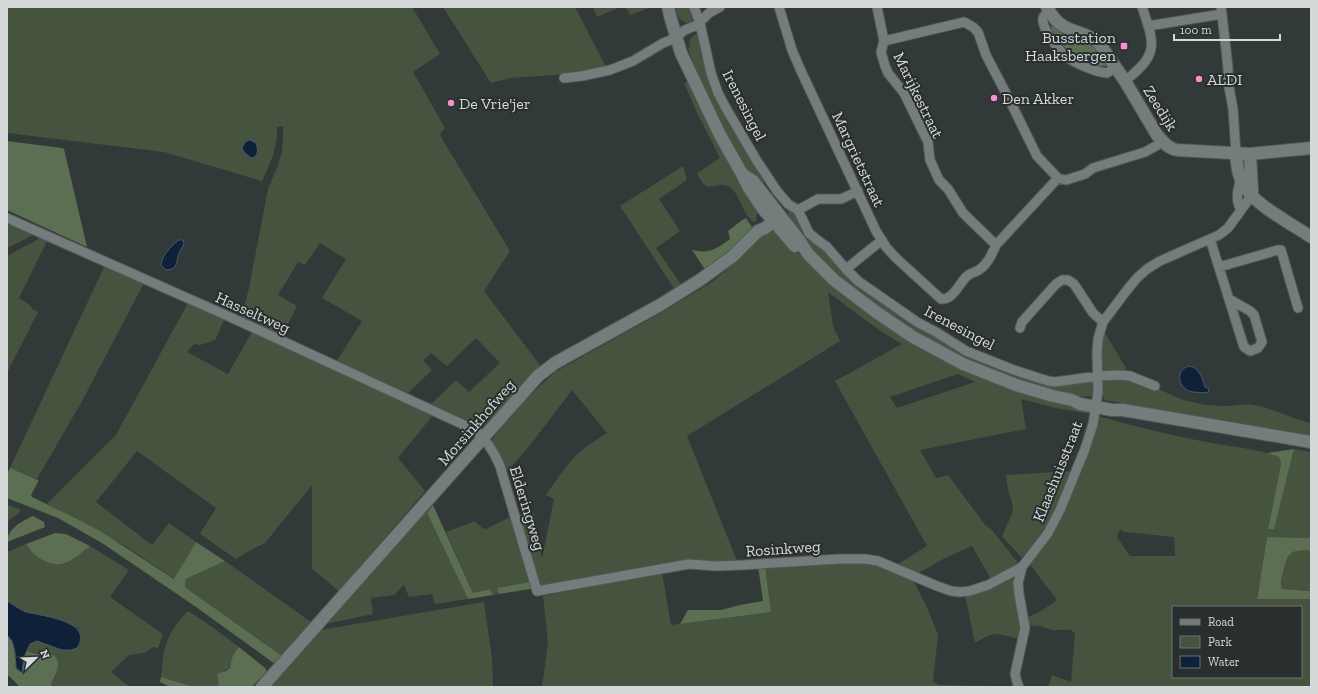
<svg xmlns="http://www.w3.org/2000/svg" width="1318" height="694" font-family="'Zilla Slab',serif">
<rect width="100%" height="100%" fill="#323939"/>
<path fill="#46543f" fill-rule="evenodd" d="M7,7H412L440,54L413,72L445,128L440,134L441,137L510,251L484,291L542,368L524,385L484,426L482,427L431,404L456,380L469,392L500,363L476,338L447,366L431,353L423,361L432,370L408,393L337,361L362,321L322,298L346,259L320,243L305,265L298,262L278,295L297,306L282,335L241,318L249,288L268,189L277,168L282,152L283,139V126L277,127C278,147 270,164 262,181L164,152L7,133Z
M443,7H575L606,67L567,74L510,78L491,83Z
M593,7H620L597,17Z
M625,7H652L630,15Z
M675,7H691L694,19L692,21L687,23L679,19Z
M699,33L701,57L704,59L766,181L761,184L770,196L774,193L776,196L769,200L736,155L695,69L688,48L690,47C688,38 691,36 699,33Z
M691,80L757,213L756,222H753C742,213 739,191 728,186C714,180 708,198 697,173L720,158L698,115L684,83Z
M683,166L687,180L659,199L680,231L656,248L682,286L675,290L620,206Z
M787,208L796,212L806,232L917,325L1040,382L1092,380L1093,395C1079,400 1055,391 1040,387C970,368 904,331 848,285C838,277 826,269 817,260C807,248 798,234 788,221L789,217Z
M7,222L32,233L33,235L7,248Z
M766,231H772L779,234L807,262L832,284L910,341L1087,408L1091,414L1055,408L1021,399L1026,429L920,450L936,478L948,475L986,526L991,529L1018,563L1004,574L991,579L972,546L945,558L917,574L898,564L927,546L835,381L902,344L879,330L828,292L833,326L840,341L687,436L737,561L543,587L539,586L518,515L534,514L542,559L554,499L546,495C558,478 569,460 586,447C592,442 600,438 607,433L572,390L531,444L504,475L491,443L496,434L528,397L555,372L661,313L712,282L728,269L750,249L760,234ZM958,374L975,382L897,408L890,397Z
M42,237L48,239L19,298L31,306V308L38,312L7,373V256Z
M105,265L144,283L82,401L37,479L10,468Z
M188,303L224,320L215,340L200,345L194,344L187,352L228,374L252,332L433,415L398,458L425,491L339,591L312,569V485L265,543L249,551L236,559L200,534L216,508L137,451L96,502L152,545L169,523L196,542L175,579L125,546L47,504L116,435Z
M1105,333L1126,368L1125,371L1101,370V348L1103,334Z
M1104,378C1121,379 1138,381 1155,387C1167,393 1178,399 1192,402C1203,405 1216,406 1228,406C1236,405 1244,404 1253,405C1273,408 1291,419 1311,423V436L1105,400L1102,395V379Z
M1098,416C1136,427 1174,436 1212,443C1234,447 1258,449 1279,457L1281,464L1268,529L1274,528L1294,449L1311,452V538L1267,537L1257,598L1310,599L1311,593V687H1048L1052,675L1071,682L1075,634L1071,630H1052L1040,626L1027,625L1026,618L1041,611L1057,600L1028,562L1073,492ZM1120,529L1125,532L1174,537L1175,556H1130L1117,537ZM1173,607H1301V677H1173Z
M1071,471L1050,521L1022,558L1002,536L1012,514L1013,507L1008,489L1006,475Z
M444,486L427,513L468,599L435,604L432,594L409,597L404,585L394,595L371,598L373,614L330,623H323Z
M7,505L19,509L21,511L7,522Z
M510,517L530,582L497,588L499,594L493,595L490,589L473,593L446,532L475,521L482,528L486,529Z
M26,544C39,564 51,560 73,560L90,546L129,570L110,597L163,634L158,648L153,647L144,653L129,655L111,672L130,687H52L51,684L56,675L51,654C42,655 35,652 26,652L30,644L37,641L62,650L79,629L63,621L25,612L7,601V552Z
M1296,550L1311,551V593L1310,591L1282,589L1281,586C1281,573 1283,556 1296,550Z
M225,561L311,622L282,656L186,588L185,585L186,579Z
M843,561L880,564L913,580L926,605L938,635L933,682L940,685L995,686V687H542L548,642L543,596L662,572L671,625L771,612L765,565Z
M1017,572L1020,624L1019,639C997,634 996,630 975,643L965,595Z
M484,602L492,659L493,687H270L315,631Z
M188,611L208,624L239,647C234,652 230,660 231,667L217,675L220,683L218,687H194L161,677C162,671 162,665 163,658C165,640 175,623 188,611Z"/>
<path fill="#5c6f52" d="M1051,24L1093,41L1110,66C1105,66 1099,67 1094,66C1080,63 1050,38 1051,24Z
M7,141L62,148L64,149L87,247L7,210Z
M746,218L752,227C739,245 723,257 706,271L692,250C710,254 716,249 730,239L728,231L742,220Z
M1294,449L1274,529H1268L1281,464L1279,457L1267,453Z
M10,468L38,480V482L31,495L32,497L71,516L100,531L174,579L196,542L225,561L186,579L185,585L186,588L282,656L275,664L196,607L102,543L58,518L7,498V474Z
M433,505L473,593L490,589L493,595L468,599L427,513Z
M33,516L44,522L45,527L7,542C7,529 22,521 33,516Z
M55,533L66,534L90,546C75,558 64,570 45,561C36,557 31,552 26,544Z
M1267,537L1311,538V551C1290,549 1287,553 1283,573C1281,578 1280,583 1282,589L1310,591L1311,593L1310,599H1257Z
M765,565L771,612L680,624L688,610H721L740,605L763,601L758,566Z
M530,582L531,589L499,594L497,588Z
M7,635C14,642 15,652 15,661L23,665L26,652C32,652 36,654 42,655C45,655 49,654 52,655C64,660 55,676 51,684L52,687H20L7,674Z
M239,647L265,668L267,671L252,687H218L219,683L217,675L219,673L226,671L231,667C230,659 234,653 239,647Z
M161,677L194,687H170L160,682Z"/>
<path fill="#0f2138" stroke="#4a5868" d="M250,140L256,143C258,149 259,157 251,158L244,152L242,148L245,142Z
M179,240H183L184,243C183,248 179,251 178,256C176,265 177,269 166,270L161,265C162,255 171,246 179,240Z
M1189,366C1200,368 1202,378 1205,387L1209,389L1208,393C1202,392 1194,393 1189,391C1177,385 1176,370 1189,366Z
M7,601C13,604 20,610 26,612C42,616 95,621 77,648L71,650H62L37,641L30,644L24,657L22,673L16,668L15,652L12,641L7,635Z"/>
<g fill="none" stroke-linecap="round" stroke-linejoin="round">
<defs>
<path id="street" d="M694,7L700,23L711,73L718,93L727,110L757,161L777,191L788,204L798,210L818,199H841L858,191
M779,7L792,50L801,71L876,231L886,247L896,258L941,299C953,300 959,284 966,277C970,273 973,273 977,271C987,266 992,254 996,245L1058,178L1066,180L1085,174L1093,168L1145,152L1163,142
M877,7L884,41L881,52L885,66L888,73L904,93L928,142L930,160L939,180L948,189L963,213L996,245
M1221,7L1226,49L1228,68V82L1233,109L1236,153
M1049,11C1047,13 1044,15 1043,18C1041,28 1059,51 1067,57C1076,64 1096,72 1107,73L1116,67
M1148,26L1222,14
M884,41L964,22L973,27L978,32L986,55L1010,101L1037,156L1058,178
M564,78L582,76L610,70L633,61L663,43L673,39L685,30L697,25L709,13L720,7
M1125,81C1159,54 1155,45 1142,7
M798,210L809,233L816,239L827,247L846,269L858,281L917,322L936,332L966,351L1014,370L1048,381L1055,382L1098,376L1120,375L1130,376L1155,386
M1241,210C1235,200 1237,190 1241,180
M7,218L230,317L475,430C487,440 494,452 500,466L537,591L689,564L716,566L743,565L839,559H865L878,561L937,586L951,591L960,592L970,591L988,585L1022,567
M1210,239L1244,347L1250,351L1258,348L1262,342L1254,315L1250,311L1229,299
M1219,267L1278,250H1281L1298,308
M846,269L882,240
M1020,328L1022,322L1056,284L1062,280H1068L1074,284L1093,313L1103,322
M1019,687L1017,682L1015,674L1025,628L1019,594L1018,583L1022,567L1048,533L1060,510L1085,449L1093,424L1098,392L1097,353L1098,339L1103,322L1127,290L1137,278L1147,269L1160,261L1219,235L1228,228L1252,195"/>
<path id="secondary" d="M668,7L670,16L681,53L720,135L742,174L749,188L763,209L795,246
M1047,7C1063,37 1078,26 1099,43L1125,81L1157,135C1163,142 1168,148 1177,150L1250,154L1311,148
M1236,153C1237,165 1238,176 1244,186C1255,205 1292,224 1311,237
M1250,154L1252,190V195
M742,174L753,181L799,240L808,254L834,280L876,312L913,337L963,364L1016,385L1053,396L1072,400L1080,404L1112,410H1123L1311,442
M262,687L538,376L555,363L660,305L700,280L733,256L758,231L765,228L773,222L778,214"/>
</defs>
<use href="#street" stroke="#515858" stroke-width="11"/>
<use href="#secondary" stroke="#515858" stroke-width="14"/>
<use href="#street" stroke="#747d7c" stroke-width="9"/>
<use href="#secondary" stroke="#747d7c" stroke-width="12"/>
</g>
<g fill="#f890cb" stroke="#282f2e" stroke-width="1.5">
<rect x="1120" y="42" width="8" height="8" rx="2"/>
<circle cx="1199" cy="79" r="4"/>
<circle cx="994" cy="98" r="4"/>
<circle cx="451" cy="103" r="4"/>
</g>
<g text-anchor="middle" stroke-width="4" stroke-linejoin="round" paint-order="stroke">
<g font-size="16" fill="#d5d9d9" stroke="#282f2e" text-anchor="start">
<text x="1116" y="43" text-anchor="end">Busstation<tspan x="1116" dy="18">Haaksbergen</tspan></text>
<text x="1207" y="85">ALDI</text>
<text x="1002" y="104">Den Akker</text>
<text x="459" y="109">De Vrie'jer</text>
</g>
<g font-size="16" fill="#d5d9d9" stroke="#282f2e">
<text transform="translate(919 95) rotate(64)" y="6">Marijkestraat</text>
<text transform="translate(745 105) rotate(63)" y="6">Irenesingel</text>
<text transform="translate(1161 108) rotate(58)" y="6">Zeedijk</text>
<text transform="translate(859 159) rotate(65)" y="6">Margrietstraat</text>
<text transform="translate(253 312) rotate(24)" y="6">Hasseltweg</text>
<text transform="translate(960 327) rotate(28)" y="6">Irenesingel</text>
<text transform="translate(476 422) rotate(-49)" y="6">Morsinkhofweg</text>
<text transform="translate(1057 471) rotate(-68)" y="6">Klaashuisstraat</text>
<text transform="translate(528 508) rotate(73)" y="6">Elderingweg</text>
<text transform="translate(783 548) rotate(-4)" y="6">Rosinkweg</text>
</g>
</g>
<rect width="1318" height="694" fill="none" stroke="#d5d9d9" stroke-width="16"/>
<rect x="1172" y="606" width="130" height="72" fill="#282f2e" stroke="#6d7372"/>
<rect x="1180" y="619" width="20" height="6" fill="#747d7c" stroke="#6d7372"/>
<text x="1208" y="626" font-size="12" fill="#d5d9d9">Road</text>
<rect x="1180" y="636" width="20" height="12" fill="#46543f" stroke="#6d7372"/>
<text x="1208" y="646" font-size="12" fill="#d5d9d9">Park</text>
<rect x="1180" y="656" width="20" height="12" fill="#0f2138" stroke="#6d7372"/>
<text x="1208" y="666" font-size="12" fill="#d5d9d9">Water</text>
<g transform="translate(36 658) rotate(67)" stroke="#282f2e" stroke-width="3" paint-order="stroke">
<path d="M0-3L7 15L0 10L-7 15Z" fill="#d5d9d9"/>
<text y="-6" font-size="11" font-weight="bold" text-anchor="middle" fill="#d5d9d9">N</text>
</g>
<path d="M1174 34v6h106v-6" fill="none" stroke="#d5d9d9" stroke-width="2"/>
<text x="1180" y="34" font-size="12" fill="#d5d9d9" stroke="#282f2e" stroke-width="3" paint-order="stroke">100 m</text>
</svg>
